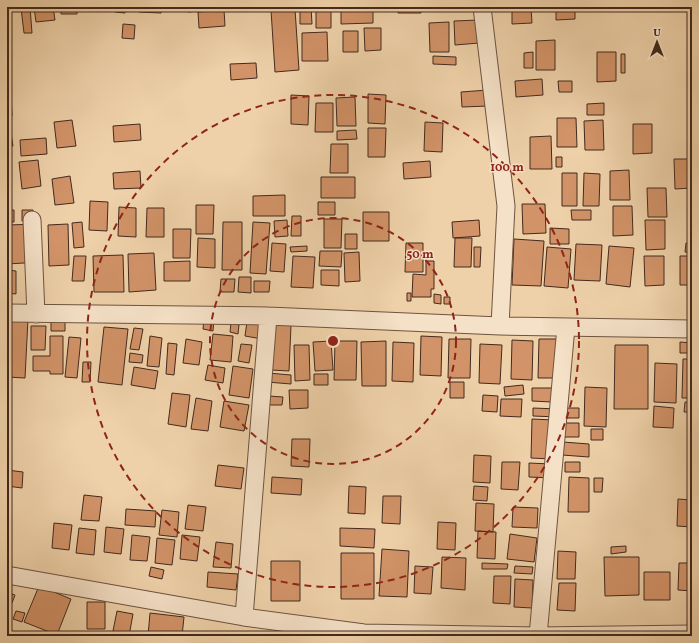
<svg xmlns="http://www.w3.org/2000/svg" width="699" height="643" font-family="Vollkorn,serif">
<rect width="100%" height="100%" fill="#efd1a9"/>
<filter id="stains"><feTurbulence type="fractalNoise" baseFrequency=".005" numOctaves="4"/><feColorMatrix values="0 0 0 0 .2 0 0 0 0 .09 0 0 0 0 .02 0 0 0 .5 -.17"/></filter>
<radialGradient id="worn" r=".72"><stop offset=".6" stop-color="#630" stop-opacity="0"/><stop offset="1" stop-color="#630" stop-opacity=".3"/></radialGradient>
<path fill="#d29368" stroke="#432a1e" d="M30,7L32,33H24L21,8Z
M34,7H53L55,20L36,22Z
M61,7H77V14H61Z
M116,7H125V13L115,12Z
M139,7H161V13L139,12Z
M171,7H191V12L170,10Z
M300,7H311L312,24H300Z
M341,7H373V23L341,24Z
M398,7H421V13H398Z
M512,7H531L532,23L512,24Z
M556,7H575V19L556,20Z
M295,9L299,70L275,72L271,10Z
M316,9H331V28H316Z
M224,10L225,26L199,28L198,12Z
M478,20L479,43L455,45L454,21Z
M449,22V52H430L429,23Z
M123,24L135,25L134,39L122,38Z
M364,28H381V50L365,51Z
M343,31H358V52H343Z
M327,32L328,61H302V33Z
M7,35H9L10,51H7Z
M555,40V70H536V41Z
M533,52V68H524V53Z
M597,52H616V81L597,82Z
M621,54H625V73H621Z
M433,56L456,57V65L433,64Z
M256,63L257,78L231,80L230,64Z
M542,79L543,95L516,97L515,81Z
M7,80H10L12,116H7Z
M558,81H572V92H559Z
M488,90V106L462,107L461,92Z
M368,94L386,95L385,124L368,123Z
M291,95L309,96L308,125L291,124Z
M355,97L356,126H337L336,98Z
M316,103H333V132H315Z
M604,103V115H587V104Z
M557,118H576L577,147H557Z
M7,120H9L13,146H7Z
M72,120L76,146L57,148L54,122Z
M603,120L604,150H585L584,121Z
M425,122L443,123L442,152L424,151Z
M140,124L141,140L114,142L113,126Z
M633,124H652V153L633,154Z
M368,128H386L385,157H368Z
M356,130L357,139L337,140V131Z
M551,136L552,169H530V137Z
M46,138L47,154L21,156L20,140Z
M331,144H348V173H330Z
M556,157H562V167H556Z
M674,159H692V188L675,189Z
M38,160L41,186L22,189L19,162Z
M430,161L431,177L404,179L403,163Z
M629,170L630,200H610V171Z
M140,171L141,188L114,189L113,173Z
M562,173H577V206H562Z
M584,173L600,174L599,206H583Z
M70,176L74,203L55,205L52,179Z
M321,177H355V198H321Z
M647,188H666L667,217H648Z
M285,195V216H253V196Z
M90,201L108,202L107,231L89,230Z
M318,202H335V215H318Z
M522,204H545L546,233L523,234Z
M196,205H214L213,234H196Z
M613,206H632L633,235L613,236Z
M119,207L136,208V237L118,236Z
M147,208H164V237H146Z
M7,210H14V222H7Z
M22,210H33V221H22Z
M571,210H591V220H572Z
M363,212H389V241H363Z
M292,216H301V236H291Z
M324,219H342L341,248H324Z
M287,220L288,236L275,237L274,221Z
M479,220L480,236L453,238L452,222Z
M645,220H665V249L646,250Z
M82,222L84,247L74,248L72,223Z
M223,222H242V270H222Z
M253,222L270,223L266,274L250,273Z
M40,224L41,262L7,264V225Z
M68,224L69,265L49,266L48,225Z
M550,228L569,229V244H550Z
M173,229H191L190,258H173Z
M345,234H357V249H345Z
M198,238L215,239V268L197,267Z
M455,238H472L471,267H454Z
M514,239L544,241L541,286L512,285Z
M272,243L286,244L284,272L270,271Z
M406,243H423V272H405Z
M686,243H692V253L685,252Z
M576,244L602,245L600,281L574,280Z
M307,246V251L291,252L290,247Z
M609,246L634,248L630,287L606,284Z
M474,247H481L480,267H474Z
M547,247L571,249L568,288L544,286Z
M320,251H342L341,267L319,266Z
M359,252L360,281L345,282L344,253Z
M154,253L156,290L129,292L128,254Z
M123,255L124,292H94L93,256Z
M74,256H86L84,281H72Z
M293,256L315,257L313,288L291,287Z
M644,256H664V285L645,286Z
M680,256H692V285H680Z
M190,261V281H164V262Z
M426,261H434V289H431V297H412L413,274L426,275Z
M7,270L16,271V294L7,293Z
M321,270H339V286L321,285Z
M239,277H251V293L238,292Z
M221,279H235L234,292H220Z
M254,281H270L269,292H254Z
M407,293H411V301H407Z
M434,294L441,295V304L434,303Z
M444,297H450V304H444Z
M248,315L266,318L262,339L245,336Z
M7,319H28L25,378L7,377Z
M204,319L214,320L213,331L203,329Z
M51,321H65V331H51Z
M231,323L239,325L238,334L230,332Z
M272,325H291L289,371L271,370Z
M31,326H46L45,350H31Z
M104,327L128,329L122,385L98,382Z
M134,328L143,329L139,350L130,349Z
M213,334L233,336L231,362L210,360Z
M50,336H63V374H50V371H33V356H50Z
M150,336L162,338L159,367L147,366Z
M421,336L442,337L441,376L420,375Z
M69,337L81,338L77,378L65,377Z
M186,339L202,342L199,365L183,363Z
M449,339H471L470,378H448Z
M539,339H561L560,378H538Z
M512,340L533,341L532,380L511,379Z
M331,341L333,370L315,371L313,342Z
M335,341H357L356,380H334Z
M386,341V386H362L361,342Z
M393,342L414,343L413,382L392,381Z
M680,342L692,343V353H680Z
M168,343L177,344L174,375L166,374Z
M241,344L252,345L249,363L238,361Z
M480,344L502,345L500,384L479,383Z
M294,345H309L310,380L295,381Z
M615,345H648V409H614Z
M130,353L143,355L142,363L129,362Z
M683,359H692V398H682Z
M83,362H91L90,382H82Z
M655,363L677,364L676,403L654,402Z
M208,365L225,368L223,383L205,380Z
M233,366L253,369L249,398L229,395Z
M134,367L158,371L155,389L131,385Z
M268,373L291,375V384L267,382Z
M314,374H328V385H314Z
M450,382H464V398H450Z
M523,385L524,394L505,396L504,387Z
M585,387L607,388L606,427L584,426Z
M532,388H552L551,402L532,401Z
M289,390H308V408L290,409Z
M172,393L190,395L186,427L168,424Z
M483,395L498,396L497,412L482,411Z
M269,396L283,397L282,405H269Z
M196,398L212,401L208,431L191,429Z
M501,399H522L521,417L500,416Z
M224,401L249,405L244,431L220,427Z
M685,402H692V412H684Z
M654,406L674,408L673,428L653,427Z
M533,408L558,409V417L533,416Z
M564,408H579V418H564Z
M532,419L554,420L553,459L531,458Z
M564,423H579V437H564Z
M591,429H603V440H591Z
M292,439H310L309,467L291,466Z
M563,442L589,444V457L562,455Z
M474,455L491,456L490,483L473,482Z
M502,462H520L518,490L501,489Z
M565,462H580V472H565Z
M529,463L551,464V478L529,477Z
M218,465L244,468L241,489L215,486Z
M7,470L23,472L22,488L7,486Z
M272,477L302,479L301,495L271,493Z
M569,477L589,478V512H568Z
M594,478H603L602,492H594Z
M349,486L366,487L365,514L348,513Z
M474,486L488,487L487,501L473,500Z
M84,495L102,497L99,521L81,520Z
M383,496H401L400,524L382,523Z
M678,499L692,500V527L677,526Z
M476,503L494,504L493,532L475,531Z
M188,505L206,507L203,531L185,529Z
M513,507L538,508L537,528L512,527Z
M126,509L156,511L155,527L125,525Z
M162,510L179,512L177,537L159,535Z
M438,522L456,523L455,550L437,549Z
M54,523L72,525L69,550L52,548Z
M106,527L124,529L121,554L104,552Z
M79,528L96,530L94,555L76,553Z
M340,528L375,529L374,548L340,546Z
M478,531L496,532L495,559L477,558Z
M510,534L537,538L534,562L507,559Z
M132,535L150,537L147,561L130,560Z
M182,535L200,537L197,561L180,559Z
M157,538L175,540L172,565L155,563Z
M216,542L233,544L231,568L213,567Z
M626,546V552L611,554V547Z
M382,549L409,551L407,597L379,596Z
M558,551L576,552L575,579H557Z
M341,553H374V599H341Z
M442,557L466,558L465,590L441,588Z
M604,557H639V595L605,596Z
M271,561H300V601H271Z
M482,563L508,564L507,569H482Z
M679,563H692V591L678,590Z
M415,566L433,567L431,594L414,593Z
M515,566L533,567L532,574L514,573Z
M151,567L164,570L162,579L149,576Z
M208,572L238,574L236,590L207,587Z
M644,572H670V600H644Z
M494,576H511L510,604L493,603Z
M515,579L533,580L532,608L514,607Z
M559,583H576L575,611L557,610Z
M39,586L71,599L57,635L24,622Z
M9,593L15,595L12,603L7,601Z
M87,602H105V629H87Z
M16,611L25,613L22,622L13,619Z
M117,611L133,614L129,636H112Z
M150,613L184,617L182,636H148Z"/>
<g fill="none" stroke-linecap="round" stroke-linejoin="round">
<defs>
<path id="street" d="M482,7L506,206L500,326
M32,220L36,314
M7,313L268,316L500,326L692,329
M7,575L244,617L364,633L538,636L692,634
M244,617L268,316
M538,636L566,327"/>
</defs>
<use href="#street" stroke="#6e5441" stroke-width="19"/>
<use href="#street" stroke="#f5e1c7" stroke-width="17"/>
</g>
<g fill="none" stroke="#8f2418" stroke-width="2" stroke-dasharray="7 5">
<circle cx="333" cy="341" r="123"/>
<circle cx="333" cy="341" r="246"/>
</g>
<circle cx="333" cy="341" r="6" fill="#8f2418" stroke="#f5e1c7" stroke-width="2"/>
<g font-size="12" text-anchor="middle" font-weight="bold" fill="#8f2418" stroke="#f5e1c7" stroke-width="3" stroke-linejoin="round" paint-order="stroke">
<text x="507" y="171">100 m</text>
<text x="420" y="258">50 m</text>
</g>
<rect width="699" height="643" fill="none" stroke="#efd1a9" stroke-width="24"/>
<rect x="8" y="8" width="683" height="627" fill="none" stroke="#432a1e" stroke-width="2"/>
<rect x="12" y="12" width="675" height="619" fill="none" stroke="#432a1e"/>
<g transform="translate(657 42)" stroke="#f5e1c7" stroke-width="3" paint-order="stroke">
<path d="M0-3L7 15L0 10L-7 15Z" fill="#432a1e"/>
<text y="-6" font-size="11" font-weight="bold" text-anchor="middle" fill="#432a1e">U</text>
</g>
<rect width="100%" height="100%" filter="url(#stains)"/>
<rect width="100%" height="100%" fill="url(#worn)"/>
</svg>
